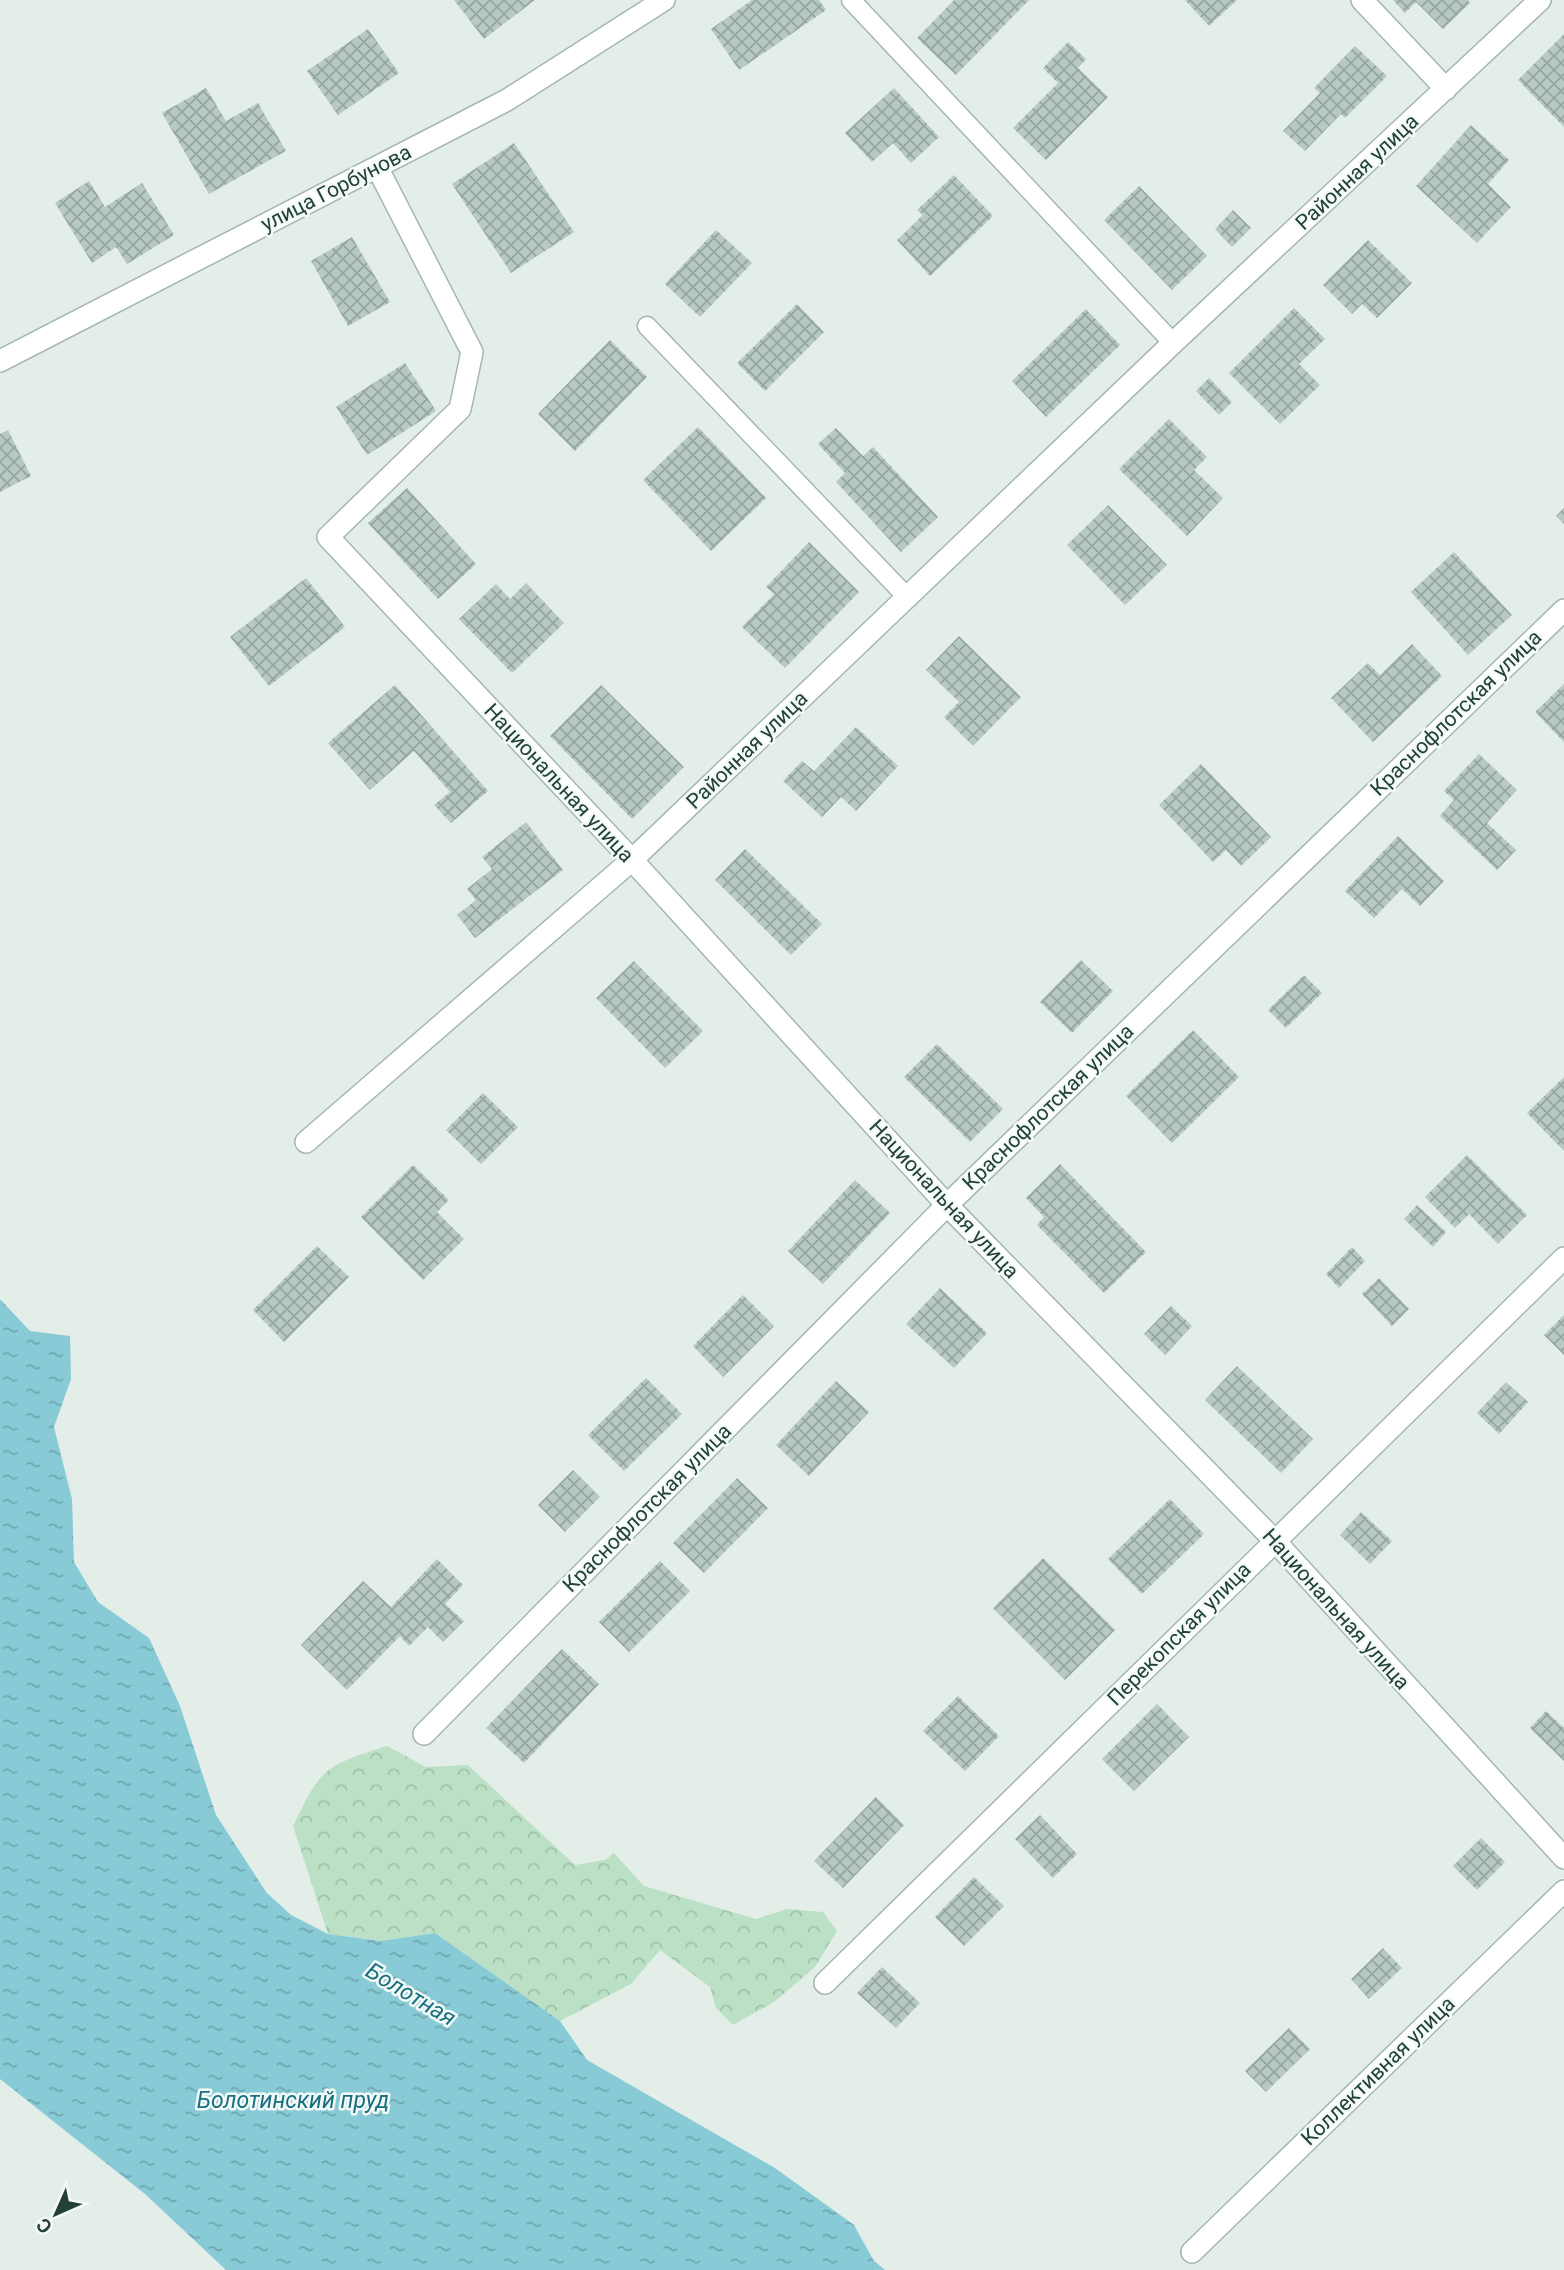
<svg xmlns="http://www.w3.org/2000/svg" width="1564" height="2270" font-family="Roboto,sans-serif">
<defs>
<pattern id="forest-crowns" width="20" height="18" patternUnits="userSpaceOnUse" patternTransform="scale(1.75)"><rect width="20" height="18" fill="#bbe0c5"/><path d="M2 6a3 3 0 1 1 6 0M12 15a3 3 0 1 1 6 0" fill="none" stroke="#a0c1aa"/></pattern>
<pattern id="water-ripples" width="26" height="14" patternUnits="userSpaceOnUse" patternTransform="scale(1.75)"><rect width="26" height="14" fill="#88cad6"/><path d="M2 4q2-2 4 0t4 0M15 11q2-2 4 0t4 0" fill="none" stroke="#6fa6af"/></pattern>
<pattern id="building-cross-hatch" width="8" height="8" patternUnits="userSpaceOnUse" patternTransform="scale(1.75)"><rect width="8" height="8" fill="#b8c9c2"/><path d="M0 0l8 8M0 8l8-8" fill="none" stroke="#95a59f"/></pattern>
</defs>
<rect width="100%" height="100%" fill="#e3eee9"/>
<path fill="url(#forest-crowns)" d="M387,1746L426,1767L468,1765L575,1865L605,1860L614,1853L644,1886L756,1919L787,1909L823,1912L837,1931L815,1967L774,2002L733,2025L716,2008L710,1987L660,1950L631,1984L560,2021L435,1933L381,1941L328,1934L293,1826C322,1766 325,1766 387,1746Z"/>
<path fill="url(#water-ripples)" d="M0,1299L30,1331L70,1336L71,1379L54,1427L72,1499L74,1562L98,1602L149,1638L180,1706L216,1815L266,1892L291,1915L328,1934L381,1941L435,1933L560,2021L587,2060L775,2168L854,2225L874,2261L885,2270H226L145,2194L0,2079Z"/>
<path fill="url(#building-cross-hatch)" d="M454,0H535L484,39Z
M752,0H819L826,10L739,70L711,29Z
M954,0H1029L956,75L917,38Z
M1185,0H1237L1209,26Z
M1393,0H1468L1470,3L1443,29L1416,2L1405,13Z
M368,29L399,73L338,115L307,71Z
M1564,34V127L1518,80Z
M1068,42L1086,59L1078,68L1108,97L1046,160L1013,128L1058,83L1043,68Z
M1355,46L1387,76L1345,118L1341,114L1305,151L1283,131L1320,93L1314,88Z
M206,88L226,121L258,103L286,151L209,194L162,113Z
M894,88L939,137L911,163L893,143L872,162L845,133Z
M1471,125L1509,160L1488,184L1511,207L1477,243L1416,186Z
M514,143L574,232L511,273L452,184Z
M954,175L993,216L930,276L897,240L923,215L917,210Z
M89,181L105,207L142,183L174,235L127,264L116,247L92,263L55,203Z
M1139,186L1207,256L1172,290L1104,220Z
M1233,210L1251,228L1232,247L1215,229Z
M716,230L752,263L700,317L665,284Z
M352,237L390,302L348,326L311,261Z
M1368,240L1412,283L1377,318L1362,304L1352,314L1323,285Z
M797,304L824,332L765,391L737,363Z
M1294,308L1325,339L1299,364L1320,385L1280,424L1229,373Z
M1086,309L1120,345L1046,417L1012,381Z
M610,340L647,377L575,451L538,414Z
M405,363L436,411L367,455L336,407Z
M1209,378L1232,402L1219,415L1196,391Z
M1169,419L1207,457L1194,470L1223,498L1187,536L1119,469Z
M698,427L766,498L711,551L643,480Z
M836,428L863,456L873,447L938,517L901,552L836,482L845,473L818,444Z
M8,430L31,476L0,492V434Z
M407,488L476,564L438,599L368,523Z
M1108,505L1167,565L1125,605L1067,545Z
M1564,508V524L1556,516Z
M809,542L859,592L785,668L742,627L774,594L766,587Z
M1454,552L1512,615L1468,655L1411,592Z
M306,578L345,627L269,686L230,637Z
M526,583L564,623L512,673L459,619L496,584L510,599Z
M959,636L1021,697L973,746L944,717L959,702L926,670Z
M1412,644L1442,676L1373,742L1331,698L1368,663L1380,675Z
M1564,684V742L1535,712Z
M395,685L488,791L451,823L434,805L450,792L414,751L370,790L328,743Z
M601,685L684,767L632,819L550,736Z
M856,727L898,766L856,811L841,797L822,817L783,781L802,761L814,771Z
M1479,754L1517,790L1487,823L1516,850L1497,870L1440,816L1454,800L1444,791Z
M1201,764L1271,837L1241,866L1226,850L1213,862L1159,805Z
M526,822L563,870L475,938L457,915L476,900L467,889L492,869L482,857Z
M1398,836L1444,881L1420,906L1402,889L1374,918L1345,891Z
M745,849L822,924L791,955L715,880Z
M1081,960L1113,991L1072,1033L1040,1002Z
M634,961L703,1031L665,1068L596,998Z
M1304,975L1322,993L1286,1028L1268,1010Z
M1193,1030L1239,1077L1172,1143L1126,1096Z
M937,1044L1003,1109L970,1142L904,1077Z
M1564,1077V1151L1527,1113Z
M483,1093L518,1127L481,1164L446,1130Z
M1467,1155L1527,1215L1498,1244L1469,1214L1455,1228L1425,1197Z
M1060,1164L1146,1252L1104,1293L1037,1225L1044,1217L1026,1198Z
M413,1165L449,1200L437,1212L464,1239L423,1280L361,1217Z
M855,1180L890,1213L823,1284L788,1251Z
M1417,1205L1446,1232L1433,1247L1404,1219Z
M317,1246L349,1277L284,1342L253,1310Z
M1352,1247L1365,1261L1339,1288L1326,1274Z
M1379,1278L1409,1309L1392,1326L1362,1294Z
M940,1288L987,1333L954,1368L906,1324Z
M743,1295L774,1326L723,1377L693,1346Z
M1171,1306L1192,1326L1165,1355L1144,1334Z
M1564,1315V1355L1544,1335Z
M1237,1366L1313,1439L1281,1473L1205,1400Z
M646,1378L682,1414L624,1471L588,1435Z
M836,1381L869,1412L809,1476L776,1445Z
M1506,1382L1528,1402L1499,1434L1477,1413Z
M573,1470L600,1497L565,1532L538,1505Z
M737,1478L768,1508L704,1573L673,1543Z
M1170,1499L1204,1534L1142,1594L1108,1559Z
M1361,1512L1392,1541L1370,1564L1340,1535Z
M1043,1558L1115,1630L1065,1680L993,1608Z
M437,1559L463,1585L445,1604L464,1621L443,1642L428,1627L409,1646L400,1636L347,1690L301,1645L363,1581L391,1607Z
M660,1561L690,1591L629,1652L599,1622Z
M562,1649L599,1684L524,1763L486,1728Z
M958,1696L999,1736L965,1771L923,1731Z
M1157,1704L1189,1737L1134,1791L1102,1759Z
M1546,1711L1564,1728V1761L1530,1728Z
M876,1797L904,1825L843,1888L814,1861Z
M1040,1815L1077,1854L1053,1878L1015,1839Z
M1481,1838L1505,1862L1477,1890L1453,1866Z
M974,1877L1004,1906L964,1946L935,1917Z
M1383,1948L1402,1968L1369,1999L1351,1979Z
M882,1967L920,2003L896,2028L857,1993Z
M1289,2028L1310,2049L1266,2092L1245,2071Z"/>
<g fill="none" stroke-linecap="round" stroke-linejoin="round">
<defs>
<path id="lane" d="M851,0L1173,343
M647,326L907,597"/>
<path id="street" d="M1362,0L1446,89
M377,167L472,352L460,409L328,537L632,860L947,1205L1274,1540L1564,1858
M0,361L507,100L664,0
M306,1142L632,860L1173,343L1540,0
M424,1734L947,1205L1564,610
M825,1983L1564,1258
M1192,2252L1564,1891"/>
</defs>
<use href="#lane" stroke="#a5b7b0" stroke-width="21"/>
<use href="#street" stroke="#a5b7b0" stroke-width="24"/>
<use href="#lane" stroke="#fff" stroke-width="18"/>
<use href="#street" stroke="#fff" stroke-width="21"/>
</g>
<g text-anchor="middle" stroke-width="5" stroke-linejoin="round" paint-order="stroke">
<g font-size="21" fill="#224138" stroke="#f4faf7">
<text transform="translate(1357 172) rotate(-43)" y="7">Районная улица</text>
<text transform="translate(336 188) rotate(-27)" y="7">улица Горбунова</text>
<text transform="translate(1456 713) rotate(-44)" y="7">Краснофлотская улица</text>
<text transform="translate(747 750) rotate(-44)" y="7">Районная улица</text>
<text transform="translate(559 783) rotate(47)" y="7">Национальная улица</text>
<text transform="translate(1048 1107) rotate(-44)" y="7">Краснофлотская улица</text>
<text transform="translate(944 1199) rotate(47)" y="7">Национальная улица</text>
<text transform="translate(647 1508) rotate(-45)" y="7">Краснофлотская улица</text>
<text transform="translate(1336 1609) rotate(48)" y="7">Национальная улица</text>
<text transform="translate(1179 1634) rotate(-45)" y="7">Перекопская улица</text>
<text transform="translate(1378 2071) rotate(-44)" y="7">Коллективная улица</text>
</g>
<g font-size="23" font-style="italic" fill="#186f81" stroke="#f4faf7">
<text transform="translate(411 1994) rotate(31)" y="8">Болотная</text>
<text x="293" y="2108">Болотинский пруд</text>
</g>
</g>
<g transform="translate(56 2214) rotate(225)" stroke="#f4faf7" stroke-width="5" paint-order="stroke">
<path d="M0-5L12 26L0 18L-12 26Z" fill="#224138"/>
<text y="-10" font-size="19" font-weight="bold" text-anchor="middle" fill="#224138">С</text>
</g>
</svg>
